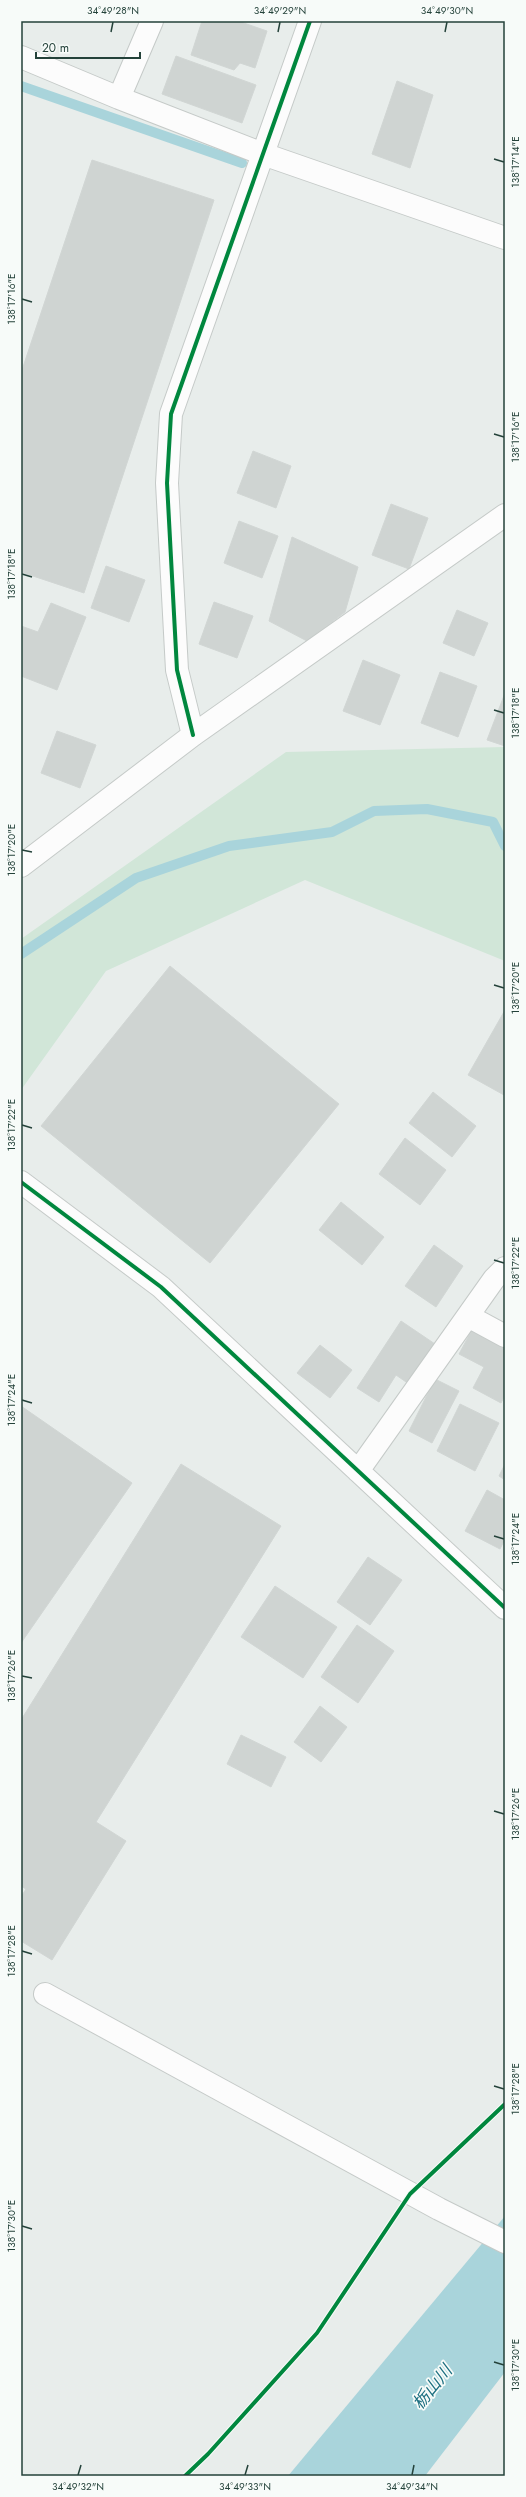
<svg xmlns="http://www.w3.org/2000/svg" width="526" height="2497" font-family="Jost,'Noto Sans JP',sans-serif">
<rect width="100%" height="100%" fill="#e8edeb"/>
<path fill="#d1e6d8" d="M505,747V961L305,880L106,971L21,1090V939L286,752Z"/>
<path fill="#a9d4db" d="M505,2216V2372L425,2476H288Z"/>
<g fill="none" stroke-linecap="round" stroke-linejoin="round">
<path stroke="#a9d4db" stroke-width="10" d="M21,86L242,163
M21,954L136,878L229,846L332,832L374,811L427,809L493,822L505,846"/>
</g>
<path fill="#cfd4d2" stroke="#d1d6d4" d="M202,21H238L267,31L255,68L240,63L234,70L191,55Z
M176,56L256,85L242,123L162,94Z
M397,81L433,95L410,168L372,154Z
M92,160L214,200L84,593L21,572V373Z
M253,451L291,466L276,508L237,493Z
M391,504L428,518L409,569L372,555Z
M239,521L278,536L262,578L224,563Z
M292,537L358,567L345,612L307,641L269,621Z
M106,566L145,580L129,622L91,608Z
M214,602L253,616L237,658L199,644Z
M51,603L86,617L57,690L21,676V626L38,632Z
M457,610L488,623L474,656L443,643Z
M363,660L400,675L380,725L343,711Z
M440,672L477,686L458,737L421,723Z
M505,693V746L487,740Z
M57,731L96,745L80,788L41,773Z
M170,966L339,1104L210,1263L41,1126Z
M505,1010V1093L504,1095L468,1075Z
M433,1092L476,1126L452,1157L409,1123Z
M405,1138L446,1170L420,1205L379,1174Z
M341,1202L384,1237L362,1265L319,1230Z
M434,1245L463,1266L436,1307L405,1286Z
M401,1321L435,1344L409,1384L396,1375L379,1402L357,1388Z
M473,1328L505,1345V1395L501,1403L473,1388L484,1367L459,1354Z
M320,1345L352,1370L330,1398L297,1373Z
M435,1379L459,1391L432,1443L409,1431Z
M460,1404L499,1423L475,1471L437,1451Z
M21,1406L132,1483L21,1643Z
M181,1464L281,1526L96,1822L126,1841L52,1960L21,1941V1897L26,1889L21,1886V1720Z
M505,1464V1480L499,1476Z
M487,1490L505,1500V1539L500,1549L465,1531Z
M368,1557L402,1580L370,1625L337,1602Z
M275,1586L337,1627L303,1678L241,1637Z
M357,1625L394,1651L358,1703L321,1677Z
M320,1706L347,1727L321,1762L294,1742Z
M241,1735L286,1757L271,1787L227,1764Z"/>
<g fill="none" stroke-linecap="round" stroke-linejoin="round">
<defs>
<path id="minor" d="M21,57L119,98L263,154L505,238
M119,98L152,21
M193,735L177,670L167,483L171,414L310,21
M21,866L193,735L505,515
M21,1182L161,1287L505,1608
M468,1316L505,1336
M358,1471L494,1279L505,1268
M45,1994L439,2209L505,2242"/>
</defs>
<use href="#minor" stroke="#c5cac8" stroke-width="24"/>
<use href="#minor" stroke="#fcfcfc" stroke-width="22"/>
<defs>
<path id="cycleway" d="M193,735L177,670L167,483L171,414L310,21
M21,1182L161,1287L505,1608
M185,2476L208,2454L317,2333L410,2194L505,2104"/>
</defs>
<use href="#cycleway" stroke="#f7fbf9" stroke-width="6"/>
<use href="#cycleway" stroke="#00873e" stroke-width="4"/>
</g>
<path fill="none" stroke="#24423a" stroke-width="1.5" d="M111,32L113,22M278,32L280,22M445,32L447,22M494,159L504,162M22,299L32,302M494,434L504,437M22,574L32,577M494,710L504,713M22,850L32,852M494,985L504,988M22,1125L32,1128M494,1260L504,1263M22,1400L32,1403M494,1536L504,1539M22,1676L32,1678M494,1811L504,1814M22,1951L32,1954M494,2086L504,2089M22,2226L32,2229M494,2362L504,2365M78,2475L81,2465M245,2475L248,2465M412,2475L414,2465"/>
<g text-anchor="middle" stroke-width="3.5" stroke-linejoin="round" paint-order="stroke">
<g font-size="17" font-style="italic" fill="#1c6f80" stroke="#f7fbf9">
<text transform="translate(432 2387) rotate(-51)" y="6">栃山川</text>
</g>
</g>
<rect width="526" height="2497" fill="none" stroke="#f7fbf9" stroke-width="44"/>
<path d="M36 52v6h104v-6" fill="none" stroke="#24423a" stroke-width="2"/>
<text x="42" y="52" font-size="12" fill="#24423a" stroke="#f7fbf9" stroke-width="3" paint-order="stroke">20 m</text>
<rect x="22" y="22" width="482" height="2453" fill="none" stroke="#24423a" stroke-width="1.5"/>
<g font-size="10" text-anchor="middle" fill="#24423a">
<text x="113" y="14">34°49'28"N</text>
<text x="280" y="14">34°49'29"N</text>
<text x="447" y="14">34°49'30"N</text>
<text transform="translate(515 162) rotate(-90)" y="4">138°17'14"E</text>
<text transform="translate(11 299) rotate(-90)" y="4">138°17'16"E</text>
<text transform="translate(515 437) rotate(-90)" y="4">138°17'16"E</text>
<text transform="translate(11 574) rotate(-90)" y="4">138°17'18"E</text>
<text transform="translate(515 713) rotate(-90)" y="4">138°17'18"E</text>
<text transform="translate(11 850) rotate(-90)" y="4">138°17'20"E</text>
<text transform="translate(515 988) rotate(-90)" y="4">138°17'20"E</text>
<text transform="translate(11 1125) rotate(-90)" y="4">138°17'22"E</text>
<text transform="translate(515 1263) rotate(-90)" y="4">138°17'22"E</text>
<text transform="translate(11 1400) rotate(-90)" y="4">138°17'24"E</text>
<text transform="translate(515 1539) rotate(-90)" y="4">138°17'24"E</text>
<text transform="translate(11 1676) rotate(-90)" y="4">138°17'26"E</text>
<text transform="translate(515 1814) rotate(-90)" y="4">138°17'26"E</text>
<text transform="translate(11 1951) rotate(-90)" y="4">138°17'28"E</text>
<text transform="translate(515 2089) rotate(-90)" y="4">138°17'28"E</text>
<text transform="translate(11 2226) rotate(-90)" y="4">138°17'30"E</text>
<text transform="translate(515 2365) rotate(-90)" y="4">138°17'30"E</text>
<text x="78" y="2490">34°49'32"N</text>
<text x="245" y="2490">34°49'33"N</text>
<text x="412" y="2490">34°49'34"N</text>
</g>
</svg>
